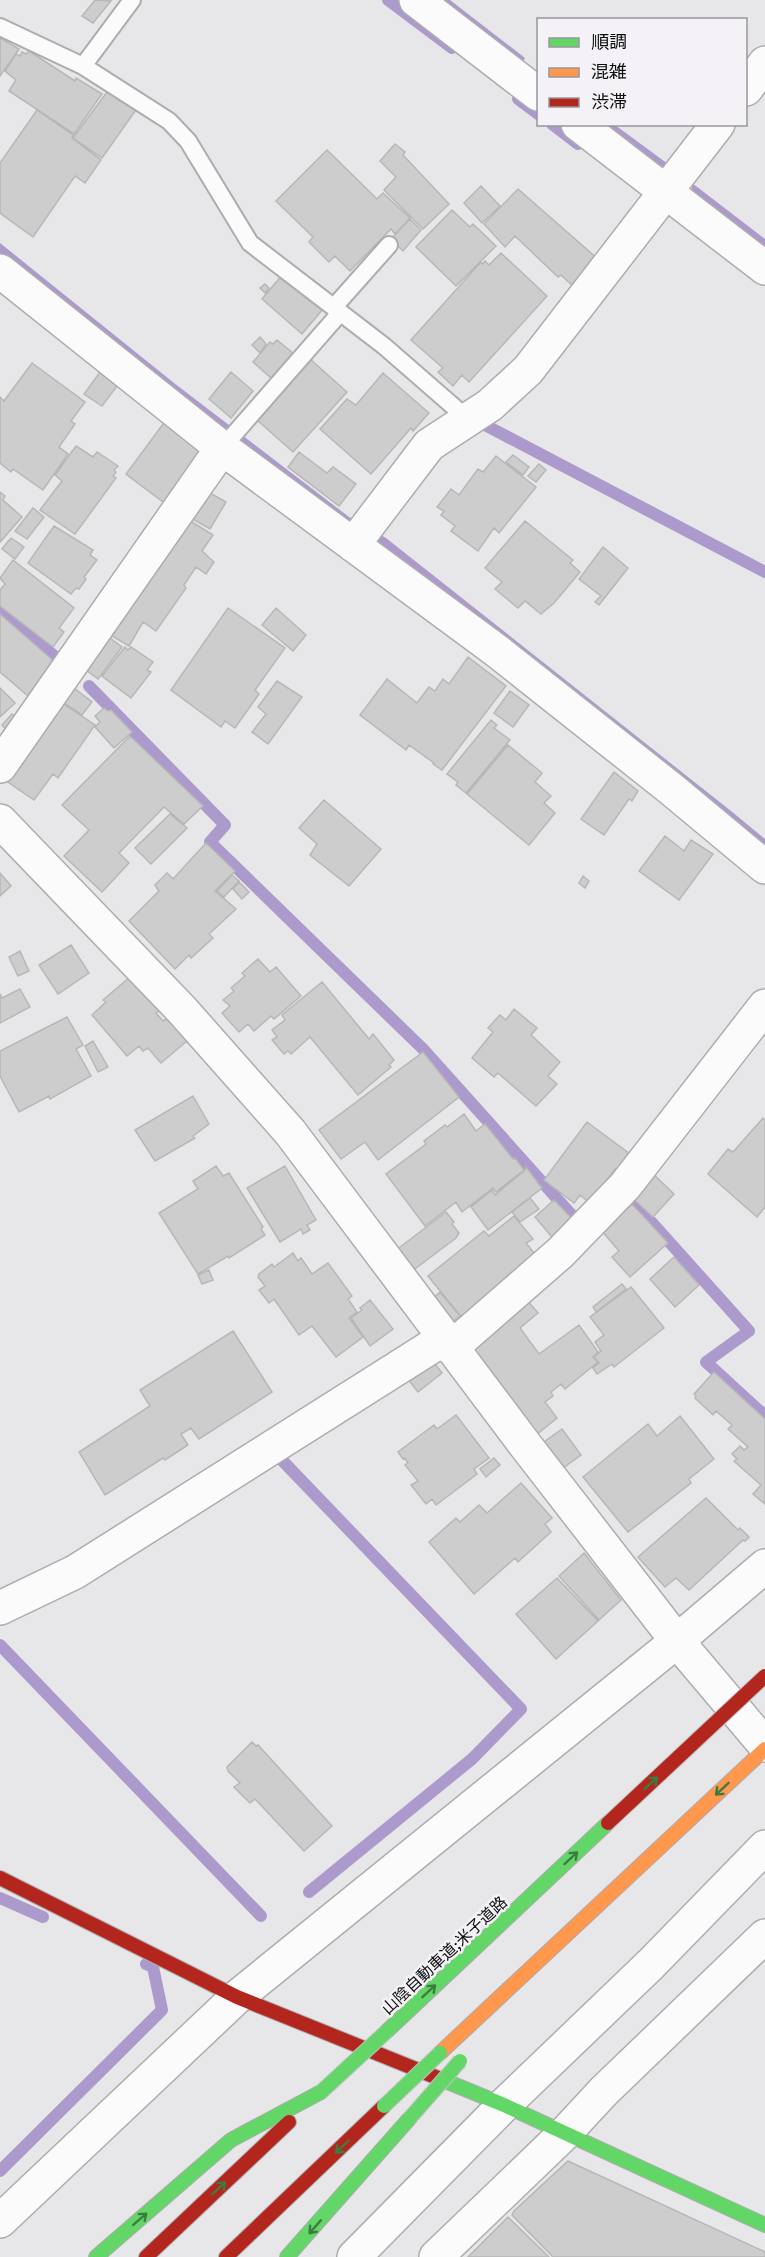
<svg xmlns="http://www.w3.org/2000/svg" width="765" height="2257" font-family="Signika,'Noto Sans JP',sans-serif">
<rect width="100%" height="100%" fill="#e7e6e8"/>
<path fill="#ad9acc" d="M440,0H450L525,58L522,63Z
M604,125H615L668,164L660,167Z
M692,183L765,239V248L692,192Z
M0,243L174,383L349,517L386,538L731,811L765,839V854L0,255Z"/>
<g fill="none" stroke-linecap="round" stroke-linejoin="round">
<path stroke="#ad9acc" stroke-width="12" d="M388,0L452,48
M518,99L538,114
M552,124L578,144
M485,425L765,572
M0,609L60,661
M89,686L225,825L210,842L423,1049L578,1222
M624,1203L629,1197L749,1331L706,1362L765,1416
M276,1454L521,1709L472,1759L309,1892
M0,1645L261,1916
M0,1898L43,1917
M0,2171L162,2010L153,1967L146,1964"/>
</g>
<path fill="#cdcdce" stroke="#b7b7b8" stroke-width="1.5" d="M95,0L111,1L93,23L82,16Z
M0,38L19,49L0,76Z
M29,51L75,81L76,78L102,94L74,134L9,91L16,80L5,71L16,54L20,56L22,52L26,54Z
M107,92L136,110L102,158L73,138Z
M37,110L73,135L72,138L101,160L85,183L75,176L33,237L0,213V163Z
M395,144L405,152L403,155L449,204L423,229L384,190L396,177L380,161Z
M327,150L377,199L383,193L410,218L395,234L391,229L350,271L335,256L329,262L309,242L313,237L276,201Z
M481,186L500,206L482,223L464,203Z
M518,189L599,260L576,289L561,275L558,277L515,236L505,247L484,224Z
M452,210L470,227L473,224L496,246L456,286L416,247Z
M410,219L421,230L403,251L391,239Z
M501,253L547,296L469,382L462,375L453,386L438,372L443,368L411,340L481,262L483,264L485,261L489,265Z
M283,274L323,309L302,334L262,299Z
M265,284L269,288L265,293L260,288Z
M260,337L266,344L260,353L252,345Z
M277,340L293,353L271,378L253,362L270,342L273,344Z
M310,359L347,392L293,452L257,420Z
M32,363L85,402L71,421L75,424L59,447L68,454L43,490L13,469L11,472L0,463V397L4,401Z
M103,368L121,381L102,406L84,394Z
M231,372L253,391L231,418L209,399Z
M383,373L429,413L413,431L411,428L371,474L320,429L347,399L356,405Z
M166,420L208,450L167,505L126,474Z
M76,446L93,457L97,452L118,466L114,470L116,472L113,476L116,478L75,534L40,510L62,481L55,475Z
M299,452L327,473L333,467L356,484L339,506L288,467Z
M513,455L529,467L523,475L506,462Z
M496,456L536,487L499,533L494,528L478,551L451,531L455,526L441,515L444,511L437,507L451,489L459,495L478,469L483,472Z
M539,464L546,470L536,482L528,476Z
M203,489L226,502L210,529L186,515Z
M0,492L5,496L3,500L22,517L0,542Z
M33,508L44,517L27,539L15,531Z
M184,517L213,535L202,551L214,562L206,574L196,567L184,585L186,588L156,631L143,622L129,646L112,636L127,614L120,610Z
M525,521L573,560L570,563L580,572L554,603L541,614L525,601L518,608L495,589L502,582L485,568Z
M54,526L93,550L90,555L97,560L84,577L86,579L79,589L76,588L71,594L28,563Z
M11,538L24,547L15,559L2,549Z
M603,547L628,568L599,605L595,602L601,596L579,579Z
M13,560L74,608L59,628L64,632L53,647L0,606V590L5,584L0,578Z
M228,608L285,648L255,690L259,694L235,728L225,721L221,727L171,690Z
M276,608L306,635L293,651L262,625Z
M0,614L56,663L28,696L0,672Z
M106,635L122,647L98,679L82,667Z
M125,647L128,650L131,647L153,662L147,670L151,672L131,698L102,676Z
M468,657L506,686L442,770L433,764L434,763L409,745L406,750L360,715L387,679L417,703L429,687L435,691L443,679L449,684Z
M277,681L302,697L268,744L252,732L266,714L258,707Z
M70,685L92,702L82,715L60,700Z
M0,688L15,703L0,717Z
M510,691L529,705L513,727L494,713Z
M59,701L95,725L58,778L53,774L34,800L5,780Z
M104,708L108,711L111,710L132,732L114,748L95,727L100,722L95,716Z
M12,714L22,722L11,735L2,725Z
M491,720L497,725L494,728L510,740L466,793L456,785L458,782L447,774Z
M130,736L203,806L184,824L164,807L119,853L129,863L102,892L64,856L89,830L62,805Z
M508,745L542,773L535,782L551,796L544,803L555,813L529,845L467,794Z
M614,772L638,791L632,801L629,799L604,835L581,819Z
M324,800L381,849L349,886L310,855L317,844L299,828Z
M170,814L187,828L151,864L135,848Z
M665,836L684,851L691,840L713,854L679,900L639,871Z
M206,843L235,871L215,891L236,909L209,934L213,938L191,958L189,955L175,969L129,921L159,891L155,885L167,873L173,879Z
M0,873L11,886L0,896Z
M232,875L239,881L224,897L217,891Z
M583,876L589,881L585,888L579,883Z
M239,882L249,892L242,899L233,889Z
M71,945L89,973L58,994L39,965Z
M20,951L29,971L18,976L9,957Z
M258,959L270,972L276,967L301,996L274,1019L271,1016L254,1031L248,1024L239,1032L222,1013L230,1006L223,1000L234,991L231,988L245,976L242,973Z
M130,977L159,1011L156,1013L163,1021L168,1018L187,1041L161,1063L148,1048L143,1051L139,1046L127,1056L92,1015L106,1002L103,1000Z
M322,982L369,1039L373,1034L394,1060L389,1065L391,1067L358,1095L310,1037L291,1054L288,1051L284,1054L272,1040L277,1037L272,1030L285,1020L282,1015Z
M20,989L30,1007L0,1023V994L2,998Z
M514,1009L537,1028L531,1035L560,1062L548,1076L557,1084L536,1106L498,1073L494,1077L472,1058L493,1032L488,1028L500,1015L506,1020Z
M67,1017L83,1045L76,1049L91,1076L50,1099L49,1096L19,1112L0,1076V1051Z
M93,1041L108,1067L98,1072L85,1046Z
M423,1052L459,1097L378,1160L365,1142L341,1159L319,1130Z
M193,1096L209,1124L193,1136L195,1138L155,1161L135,1130Z
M464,1114L476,1131L485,1124L513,1159L515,1158L524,1170L496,1192L493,1188L462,1212L456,1202L425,1226L386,1174L426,1144L424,1141L445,1125L447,1127Z
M763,1118L765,1120V1207L757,1217L708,1174L728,1149L733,1152Z
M587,1122L630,1154L619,1172L615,1169L590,1203L580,1195L574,1203L544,1180Z
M216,1166L223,1176L229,1173L263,1227L261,1229L265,1235L229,1258L228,1256L198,1274L159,1213L198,1189L193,1181Z
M285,1166L316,1220L307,1225L310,1230L303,1234L301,1229L280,1242L247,1188Z
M526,1167L542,1188L488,1230L471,1207L492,1190L495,1195L525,1170Z
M650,1171L674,1194L653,1217L628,1194Z
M530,1198L539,1209L520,1222L512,1212Z
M554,1200L578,1225L557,1243L535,1217Z
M632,1204L668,1243L630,1277L612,1257L619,1251L602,1231Z
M446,1212L454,1222L452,1224L459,1233L456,1238L412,1271L395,1251Z
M514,1216L533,1239L526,1243L538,1258L463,1319L428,1276L484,1231L489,1236Z
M293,1253L298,1261L301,1258L312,1274L328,1263L352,1296L348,1299L357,1312L349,1318L363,1337L336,1357L312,1326L299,1335L274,1299L269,1303L259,1290L265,1286L258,1277L259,1274L272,1264L274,1267Z
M674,1257L699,1285L675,1307L650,1279Z
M209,1270L213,1280L202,1284L198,1275Z
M622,1284L626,1289L596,1312L593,1307Z
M631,1287L664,1328L614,1367L612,1364L597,1374L593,1368L599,1363L594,1357L601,1351L595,1342L604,1335L590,1317Z
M440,1292L460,1316L451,1323L432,1299Z
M526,1299L538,1313L520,1328L539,1354L579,1325L598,1352L593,1357L598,1362L565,1389L561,1384L551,1392L553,1396L545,1402L557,1418L536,1435L466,1346Z
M370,1300L393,1329L370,1346L351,1318L362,1310L360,1308Z
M233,1331L272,1392L199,1439L191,1428L181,1434L188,1445L165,1460L163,1458L105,1495L79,1452L150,1406L140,1390Z
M431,1359L442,1373L418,1392L407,1378Z
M714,1372L765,1419V1504L753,1494L761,1485L734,1461L737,1459L732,1454L740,1446L744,1450L748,1447L728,1429L732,1425L716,1411L713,1415L695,1398L696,1396L694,1394Z
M456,1415L489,1458L474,1469L477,1474L436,1505L432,1499L426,1504L411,1485L418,1481L405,1465L408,1463L405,1458L403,1459L398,1452L434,1425L437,1429Z
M680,1416L714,1459L689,1479L691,1483L628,1532L583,1477L648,1424L657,1436Z
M562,1429L581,1455L563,1468L544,1442Z
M494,1458L500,1465L486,1477L480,1469Z
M521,1483L552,1518L545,1524L551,1532L518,1562L515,1558L474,1594L429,1542L456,1518L460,1522L479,1505L487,1513Z
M706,1498L738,1530L740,1528L749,1537L745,1541L743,1540L689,1590L676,1578L665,1587L638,1557Z
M584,1553L621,1600L599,1620L559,1576Z
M557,1578L598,1621L556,1659L516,1614Z
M252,1742L256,1746L258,1745L332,1826L304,1851L255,1799L250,1803L234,1787L240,1783L228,1771L227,1767Z
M568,2161L765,2252V2257H553L512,2215L514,2211Z
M508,2217L549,2257H468Z"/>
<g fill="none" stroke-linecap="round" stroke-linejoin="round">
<defs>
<path id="lane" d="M0,27L83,66L169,121L188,141L250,243L384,346L469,420
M83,66L132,0
M334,307L389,245
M222,448L340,313"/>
<path id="street" d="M416,0L538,94
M746,89L765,63
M578,124L765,268
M0,271L222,448L497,651L670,788L765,867
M353,545L429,445L490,405L528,370L718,124
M0,766L222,448
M0,821L182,1010L290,1132L526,1446L677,1641L765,1745
M451,1348L560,1253L625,1186L765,1006
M0,1608L75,1572L445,1338
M0,2221L237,1997L677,1641L765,1566
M354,2257L504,2105L651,1964L765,1847
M436,2257L565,2133L604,2091L765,1936"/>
<path id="fast" d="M387,2031L608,1823
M443,2080L504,2105L765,2225
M96,2257L231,2140L321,2092
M287,2257L409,2119"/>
<path id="slow" d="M440,2053L765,1749"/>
<path id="jam" d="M0,1878L237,1997L443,2080
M146,2257L289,2122
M226,2257L384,2106"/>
</defs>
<use href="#lane" stroke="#adacae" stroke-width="20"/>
<use href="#street" stroke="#adacae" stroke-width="36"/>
<use href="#fast" stroke="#adacae" stroke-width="16"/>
<use href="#slow" stroke="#adacae" stroke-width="16"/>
<use href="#jam" stroke="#adacae" stroke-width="16"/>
<use href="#lane" stroke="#fbfbfc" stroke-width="16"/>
<use href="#street" stroke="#fbfbfc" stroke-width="33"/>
<use href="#fast" stroke="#63d668" stroke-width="14"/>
<use href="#slow" stroke="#ff974d" stroke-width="14"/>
<use href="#jam" stroke="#b3261e" stroke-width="14"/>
<defs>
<path id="fast-bridge" d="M321,2092L387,2031
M384,2106L440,2053
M409,2119L460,2061"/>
<path id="jam-bridge" d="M608,1823L765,1676"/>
</defs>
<use href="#fast-bridge" stroke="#c2c2c3" stroke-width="16" stroke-linecap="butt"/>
<use href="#jam-bridge" stroke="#c2c2c3" stroke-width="16" stroke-linecap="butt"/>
<use href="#fast-bridge" stroke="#63d668" stroke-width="14"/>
<use href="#jam-bridge" stroke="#b3261e" stroke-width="14"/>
</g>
<defs><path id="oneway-shaft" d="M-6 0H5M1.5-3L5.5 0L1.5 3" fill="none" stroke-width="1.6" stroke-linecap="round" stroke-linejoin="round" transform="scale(1.5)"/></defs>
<g stroke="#3d7c40">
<use href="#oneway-shaft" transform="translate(651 1783) rotate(-43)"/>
<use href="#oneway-shaft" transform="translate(722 1789) rotate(137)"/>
<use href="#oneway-shaft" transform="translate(571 1858) rotate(-43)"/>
<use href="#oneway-shaft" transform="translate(429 1991) rotate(-43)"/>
<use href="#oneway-shaft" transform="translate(342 2147) rotate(136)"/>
<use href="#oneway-shaft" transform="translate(219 2188) rotate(-43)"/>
<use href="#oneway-shaft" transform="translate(140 2219) rotate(-41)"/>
<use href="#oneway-shaft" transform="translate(315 2227) rotate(131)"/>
</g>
<g text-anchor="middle" stroke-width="5" stroke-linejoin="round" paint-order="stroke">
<g font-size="16" fill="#0f0f10" stroke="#f4f2f6">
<text transform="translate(444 1955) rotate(-43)" y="6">山陰自動車道;米子道路</text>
</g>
</g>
<rect x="537" y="18" width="210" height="108" fill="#f4f2f6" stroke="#98979a" stroke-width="1.5"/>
<rect x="549" y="38" width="30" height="9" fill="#63d668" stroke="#98979a" stroke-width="1.5"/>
<text x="591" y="48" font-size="18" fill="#0f0f10">順調</text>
<rect x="549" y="68" width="30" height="9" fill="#ff974d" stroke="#98979a" stroke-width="1.5"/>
<text x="591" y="78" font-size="18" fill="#0f0f10">混雑</text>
<rect x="549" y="98" width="30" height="9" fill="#b3261e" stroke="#98979a" stroke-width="1.5"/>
<text x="591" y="108" font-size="18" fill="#0f0f10">渋滞</text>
</svg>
